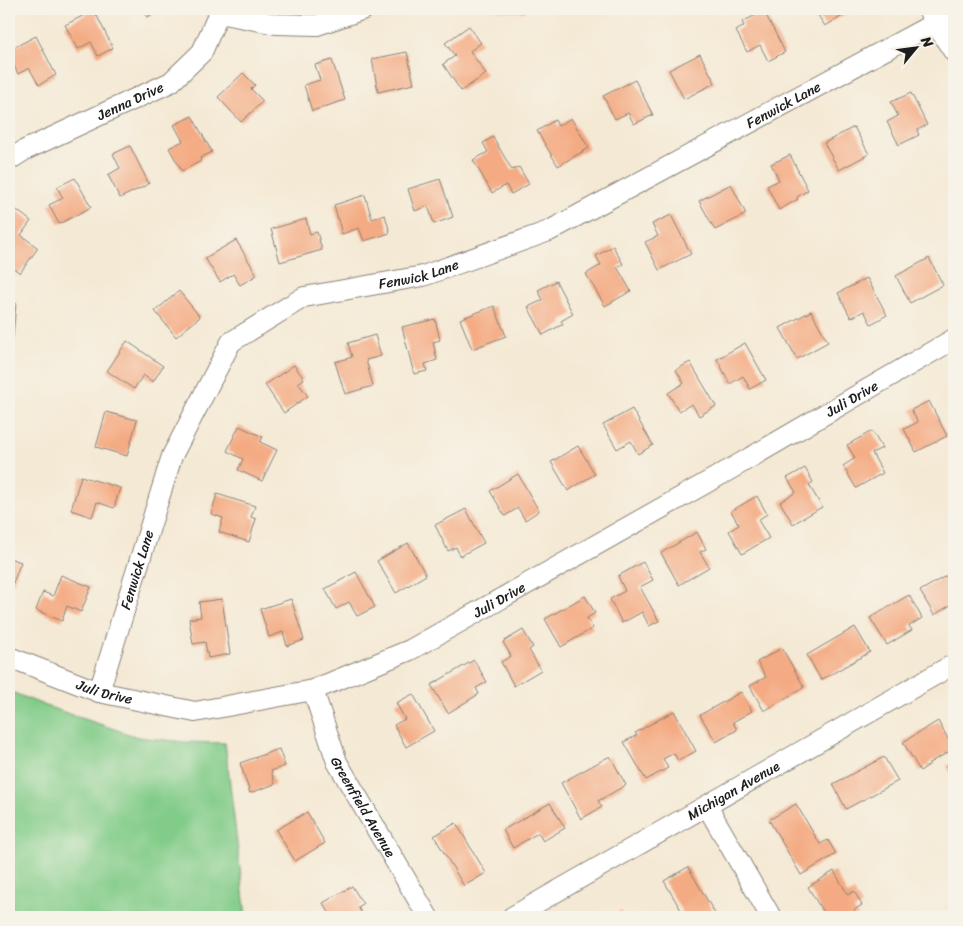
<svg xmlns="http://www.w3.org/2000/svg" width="963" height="926" font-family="Sriracha,sans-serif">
<rect width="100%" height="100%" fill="#f7f3e8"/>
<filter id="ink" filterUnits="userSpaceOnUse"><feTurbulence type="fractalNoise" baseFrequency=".02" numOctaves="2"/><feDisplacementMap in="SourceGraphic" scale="10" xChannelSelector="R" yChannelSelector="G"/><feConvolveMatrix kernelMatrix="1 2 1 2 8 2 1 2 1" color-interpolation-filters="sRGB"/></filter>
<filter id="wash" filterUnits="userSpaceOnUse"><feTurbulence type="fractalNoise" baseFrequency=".0096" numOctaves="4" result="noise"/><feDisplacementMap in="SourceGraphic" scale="20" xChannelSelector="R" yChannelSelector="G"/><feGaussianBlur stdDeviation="1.12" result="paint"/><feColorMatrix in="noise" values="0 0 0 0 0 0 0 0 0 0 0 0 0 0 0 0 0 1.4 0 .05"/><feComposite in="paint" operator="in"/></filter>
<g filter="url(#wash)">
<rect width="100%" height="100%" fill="#f4e9d4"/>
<path fill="#82cc89" stroke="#4f7452" d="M9,691L46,706L138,737L185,742L225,743L246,917H9Z"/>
<g id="blocks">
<path fill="#f4aa82" d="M127,9H138L129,13Z
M142,9H164L147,17Z
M497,9H524V12L497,10Z
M814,9H855L825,26Z
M94,10L113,48L98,56L91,42L78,49L65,25Z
M764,11L785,52L768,61L760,45L747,52L736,31L744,26L742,22Z
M469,26L481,43L470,51L486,74L461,91L443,64L455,56L445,43Z
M36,36L56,75L39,85L29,68L18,74L9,56V50Z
M407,52L414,84L378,92L372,59Z
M700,54L715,83L684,99L669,70Z
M332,60L345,100L312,111L304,85L320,80L315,65Z
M243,73L255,85L251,89L263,101L241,122L218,97Z
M635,80L653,115L634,124L628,113L615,119L603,96Z
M911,93L927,125L917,130L919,135L899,145L887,122L898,116L891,102Z
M192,116L212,152L200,158L201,161L182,171L169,148L183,141L174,125Z
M571,118L589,148L558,166L537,131L555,120L558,126Z
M854,127L869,154L839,170L824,143Z
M493,137L512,170L519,167L529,184L511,194L506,185L492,193L473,160L488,152L483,143Z
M130,146L149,184L120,198L108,175L120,168L113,154Z
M790,155L808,190L797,197L798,199L779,210L767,186L779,180L771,164Z
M75,178L91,207L59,224L49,205L63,198L57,187Z
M440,179L453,217L434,224L428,206L415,211L408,189Z
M731,184L746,214L715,230L699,201Z
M365,195L372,219L385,215L390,233L364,241L359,228L342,234L334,205Z
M14,208L31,221L21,235L38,248L20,273L9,265V216Z
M671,215L691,254L659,270L645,242L658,236L652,224Z
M306,219L310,234L317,232L322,250L280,262L271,229Z
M954,232V245L949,235Z
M236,240L257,275L240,285L233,274L220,282L205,258Z
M613,246L623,264L617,267L631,291L605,306L586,274L601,265L596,256Z
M929,258L943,285L910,303L896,276Z
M867,278L887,315L871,324L864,311L851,318L838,293Z
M556,281L573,314L561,321L563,324L543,335L528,307L543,300L538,290Z
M179,291L200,317L176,337L155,311Z
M9,303H16L13,338H9Z
M494,306L506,336L472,349L460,319Z
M811,311L828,342L797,359L780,328Z
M435,319L440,340L433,342L437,360L425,364L427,371L414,374L402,327Z
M375,335L381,356L366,360L373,386L345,394L335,362L352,357L348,343Z
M127,341L163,366L153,382L143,375L134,389L107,371Z
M745,343L766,380L750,389L743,376L730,384L717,359Z
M690,362L716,406L699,416L692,404L679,411L668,393L684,383L676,370Z
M294,365L304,379L298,383L308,396L284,413L265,385Z
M929,401L947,436L916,452L904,429L918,422L911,410Z
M632,409L653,445L638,454L631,441L617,449L603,425Z
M106,412L137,420L127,456L96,447Z
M239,426L263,437L260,442L277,450L262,481L238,470L243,459L227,451Z
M872,431L882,448L872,453L883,473L856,488L843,466L855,458L847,445Z
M578,446L595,474L568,491L551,462Z
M805,468L813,482L809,485L822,507L793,524L780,502L796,492L787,478Z
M518,474L539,511L525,520L518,508L505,516L490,491Z
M81,476L120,488L114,508L97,502L92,517L71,510Z
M217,494L255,506L251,517L256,519L249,542L219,532L223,518L211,514Z
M757,496L767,514L758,520L769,538L742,554L729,531L739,525L731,511Z
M466,509L484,543L460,556L456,547L448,551L435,525Z
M697,532L706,549L700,552L709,567L679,585L661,553Z
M408,543L426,575L396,593L377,561Z
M9,558L21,562L13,583L9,582Z
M643,562L653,580L640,587L659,621L649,626L642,612L622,623L610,599L625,591L618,576Z
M954,571V603L934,615L920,591Z
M356,572L375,607L357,616L349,602L336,609L325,589Z
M61,575L91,587L81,612L67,606L62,621L36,610L43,592L53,596Z
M909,595L922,618L909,626L912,630L887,645L870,618Z
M585,596L595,613L587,618L593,628L561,647L545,619Z
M222,599L230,654L208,658L205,642L193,644L189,619L201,617L199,602Z
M291,599L304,640L287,646L283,632L269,637L260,609Z
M855,627L870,652L821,680L807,655Z
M523,630L533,647L529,650L541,670L514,686L501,662L511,656L503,642Z
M782,648L804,687L764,711L750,686L766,677L757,662Z
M474,660L487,682L476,688L479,694L448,713L431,685Z
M741,692L752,711L733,722L737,730L716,742L700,715Z
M413,694L434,731L406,747L394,725L405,719L396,703Z
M674,711L696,751L678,761L674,753L663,759L668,768L646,780L624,742L637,735L635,733Z
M938,721L954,749L929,763V765L920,771L903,742Z
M279,749L285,766L271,771L275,784L250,793L240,763Z
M610,756L626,785L598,801L602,807L581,819L561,783Z
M884,757L898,781L846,809L833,784Z
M954,762V779L947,766Z
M550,803L565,828L543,841L538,833L513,848L503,830Z
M796,804L820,844L828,840L836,854L801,875L769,820Z
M307,812L325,843L295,861L276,830Z
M456,823L486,873L464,886L434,836Z
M688,867L717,917H685L664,881Z
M834,871L848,895L854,891L862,905L854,910L858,917H826L808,887Z
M352,886L363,904L358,907L364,917H332L323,903Z
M621,911L625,917H609Z"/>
</g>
</g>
<g filter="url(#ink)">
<use href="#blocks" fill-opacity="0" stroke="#888278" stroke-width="1"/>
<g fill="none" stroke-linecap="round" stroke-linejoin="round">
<defs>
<g id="minor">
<path d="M928,9L935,23L954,52"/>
<path d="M219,13L276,24L317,25L364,9"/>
<path id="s1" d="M9,160L25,150L171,82L202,52L219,13L218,9"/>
<path id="s2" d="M9,657L99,692L195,712L313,690L410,650L729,470L954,339"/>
<path id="s3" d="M313,690L337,762L428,917"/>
<path id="s4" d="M99,692L172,456L231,342L304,297L423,276L549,231L935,23L954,10"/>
<path d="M707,806L771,917"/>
<path id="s5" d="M512,917L954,664"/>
</g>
</defs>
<use href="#minor" stroke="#888278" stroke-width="22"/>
<use href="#minor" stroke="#fff" stroke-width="20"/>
</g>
</g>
<g text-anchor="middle" stroke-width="4" stroke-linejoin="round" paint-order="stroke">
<g font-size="14" fill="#1c1c1c" stroke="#f7f3e8">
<text dy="5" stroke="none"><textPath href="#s1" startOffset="135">Jenna Drive</textPath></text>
<text dy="5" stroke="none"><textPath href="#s4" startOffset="982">Fenwick Lane</textPath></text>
<text dy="5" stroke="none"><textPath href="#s4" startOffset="578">Fenwick Lane</textPath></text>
<text dy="5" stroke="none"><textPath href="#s2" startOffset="928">Juli Drive</textPath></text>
<text dy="5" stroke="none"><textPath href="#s4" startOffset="128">Fenwick Lane</textPath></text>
<text dy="5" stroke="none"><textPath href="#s2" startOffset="522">Juli Drive</textPath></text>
<text dy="5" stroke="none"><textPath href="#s2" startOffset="102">Juli Drive</textPath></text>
<text dy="5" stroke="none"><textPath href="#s5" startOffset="255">Michigan Avenue</textPath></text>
<text dy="5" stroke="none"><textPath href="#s3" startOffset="128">Greenfield Avenue</textPath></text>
</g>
</g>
<rect width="963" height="926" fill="none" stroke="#f7f3e8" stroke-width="30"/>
<g transform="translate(916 48) rotate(61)" stroke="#f7f3e8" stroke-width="4" paint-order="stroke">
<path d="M0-4L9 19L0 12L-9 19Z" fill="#1c1c1c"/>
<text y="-8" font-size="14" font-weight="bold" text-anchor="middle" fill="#1c1c1c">N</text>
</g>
</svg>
